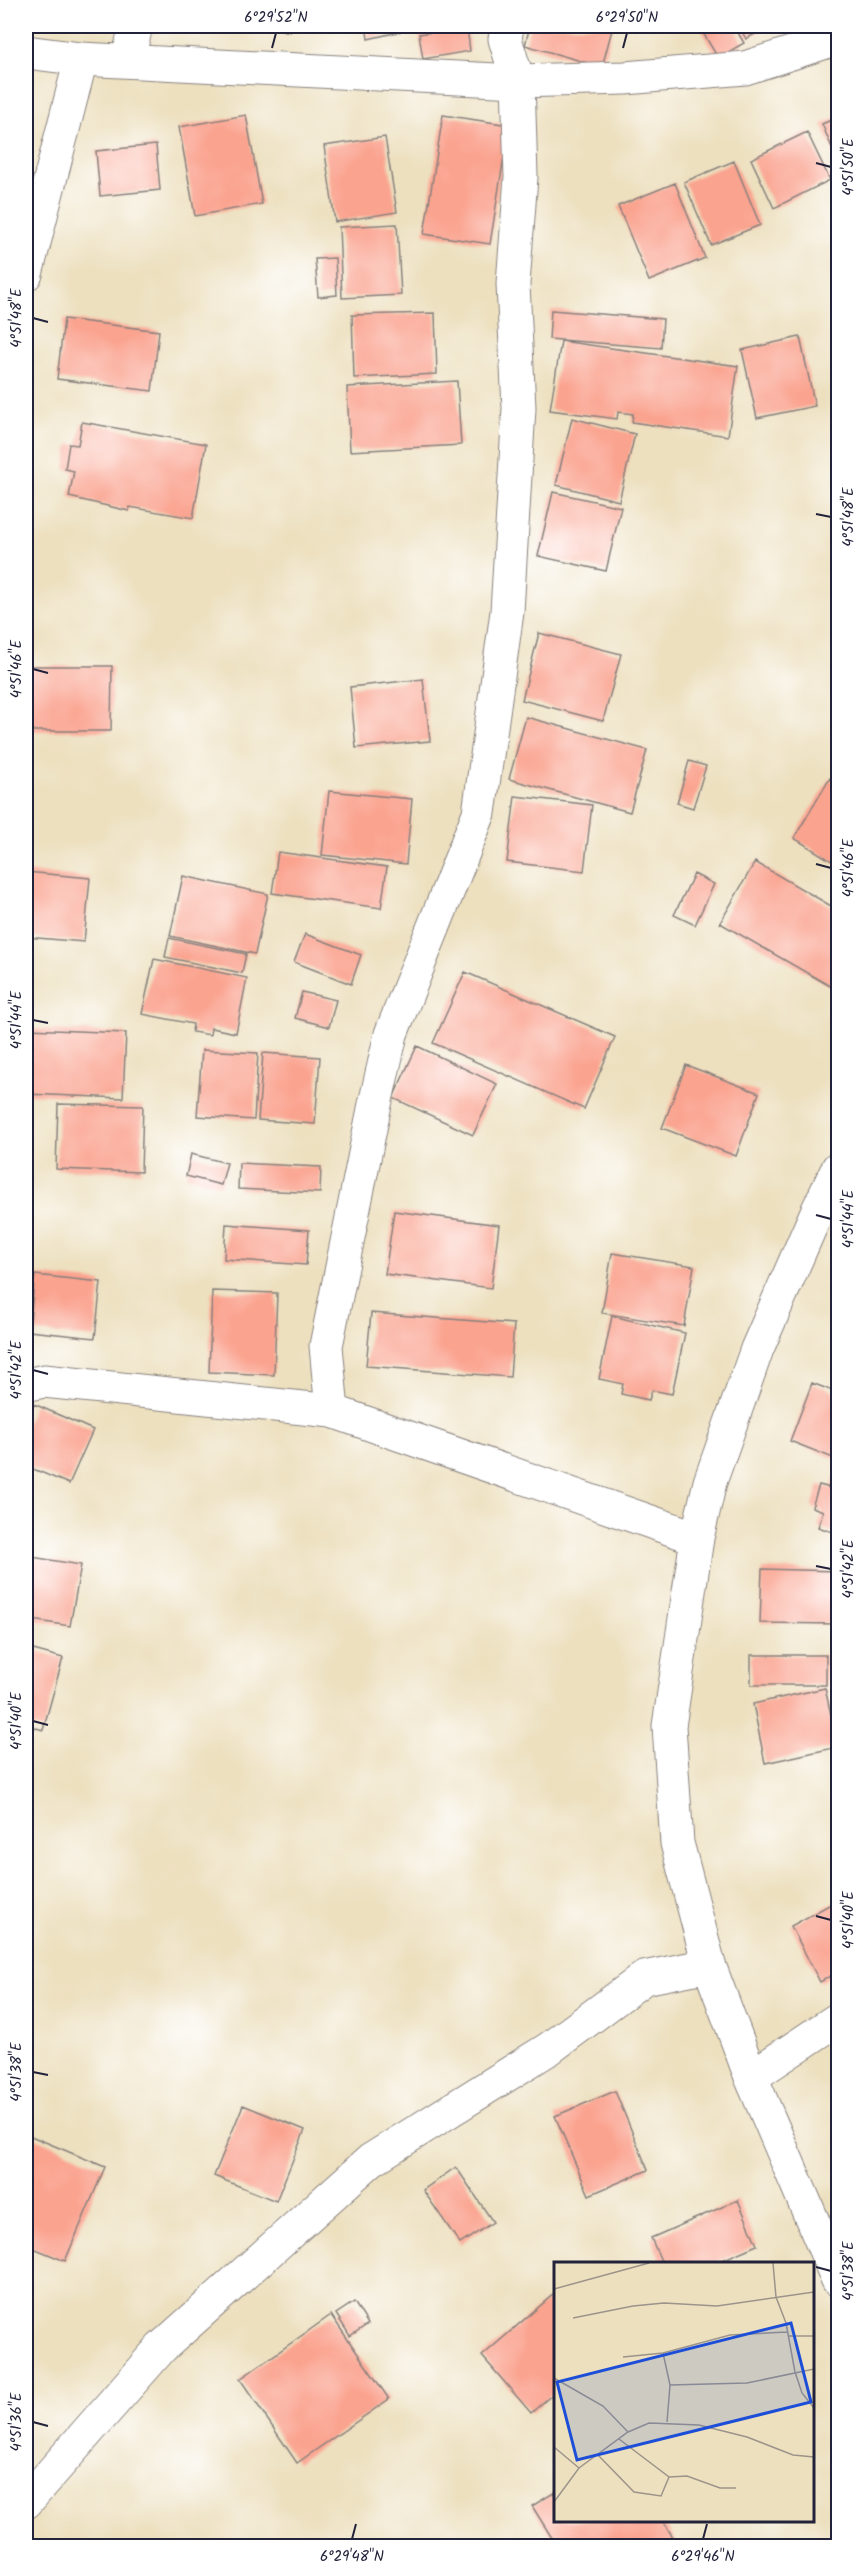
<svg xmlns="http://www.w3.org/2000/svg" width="864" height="2572" font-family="Kalam,sans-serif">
<rect width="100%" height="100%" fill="#fff"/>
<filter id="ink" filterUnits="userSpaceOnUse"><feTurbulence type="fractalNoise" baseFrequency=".0167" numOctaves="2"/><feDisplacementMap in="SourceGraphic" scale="12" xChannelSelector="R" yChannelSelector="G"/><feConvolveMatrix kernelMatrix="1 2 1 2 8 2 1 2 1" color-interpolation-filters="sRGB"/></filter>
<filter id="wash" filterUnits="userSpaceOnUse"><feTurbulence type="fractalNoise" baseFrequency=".008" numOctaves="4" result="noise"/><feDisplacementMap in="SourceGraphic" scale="24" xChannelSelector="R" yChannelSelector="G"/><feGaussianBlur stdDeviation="1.35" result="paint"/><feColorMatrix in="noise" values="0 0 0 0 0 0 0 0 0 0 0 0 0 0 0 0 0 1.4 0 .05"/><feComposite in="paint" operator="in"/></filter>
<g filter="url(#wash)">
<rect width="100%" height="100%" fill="#ede0bf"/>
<g id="blocks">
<path fill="#faa38f" d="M268,26H292L290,32Z
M366,26H424L368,39Z
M530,26H613L602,67L525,45Z
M699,26H734L744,43L718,58Z
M739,26H769L746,39Z
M467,27L470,51L423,59L419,34Z
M246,115L262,204L195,216L179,127Z
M443,115L509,125L490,244L424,234Z
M838,117V162L822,124Z
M807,132L830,180L774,208L751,159Z
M385,137L397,212L335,222L324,146Z
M156,145L160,190L100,196L96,151Z
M734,161L760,225L711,245L684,182Z
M675,183L705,258L649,281L618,206Z
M397,224L401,295L342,298L339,227Z
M335,258L337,295L318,297L315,259Z
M551,310L663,319L661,348L549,339Z
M435,313L437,374L354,378L352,315Z
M64,319L159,331L152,391L57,379Z
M800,337L815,406L757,418L742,350Z
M561,341L738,366L728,436L632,422L633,414L618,412L617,419L550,410Z
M457,381L461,445L350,451L347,387Z
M572,418L635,434L619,501L556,485Z
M82,422L206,444L193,518L130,507L129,511L69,497L74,471L65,469L69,444L78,445Z
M553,492L621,507L606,571L538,556Z
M539,633L621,654L603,721L522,700Z
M26,666H112L111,731H26Z
M423,679L430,741L356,748L350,687Z
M526,717L647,750L630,812L509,779Z
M689,761L706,766L693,808L677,803Z
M830,778L838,783V865L794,838Z
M329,791L412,799L406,864L322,855Z
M515,796L592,805L584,871L507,862Z
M278,852L387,867L381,908L272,893Z
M755,862L838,910V982L835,989L720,923Z
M26,872L90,878L84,942L26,937Z
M694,874L714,884L695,925L674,915Z
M183,876L268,894L255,954L170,936Z
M305,934L361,955L351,984L294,962Z
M169,938L246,954L242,973L165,957Z
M154,959L247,978L236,1033L211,1028L210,1035L192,1032L193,1024L142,1014Z
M465,972L615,1037L584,1109L433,1043Z
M302,992L336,1000L329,1027L295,1018Z
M28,1029L126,1033L123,1098L26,1094Z
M417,1046L497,1084L473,1135L393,1098Z
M202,1050L258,1053L254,1120L197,1116Z
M263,1053L320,1057L315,1124L258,1120Z
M686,1065L759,1093L736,1156L662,1128Z
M58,1104L143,1106L141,1172L56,1169Z
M191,1154L227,1163L221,1185L186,1176Z
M239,1163L321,1167L320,1193L238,1189Z
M394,1211L499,1225L491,1288L385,1274Z
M226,1224L309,1230L306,1265L224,1259Z
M612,1253L694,1266L684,1326L602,1313Z
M35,1275L101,1282L95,1338L29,1331Z
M212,1291L277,1293L274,1375L209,1372Z
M371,1313L514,1324L510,1377L366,1366Z
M612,1316L685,1333L672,1394L652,1390L649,1400L621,1394L623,1384L599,1379Z
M812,1383L838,1393V1460L790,1441Z
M34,1404L93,1430L69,1484L26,1466V1424Z
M838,1467V1534L818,1527L823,1511L812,1507L819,1485L831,1488Z
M26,1556L81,1565L70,1626L26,1619Z
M762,1569L838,1571V1624L760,1623Z
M26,1648L63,1658L43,1730L26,1725Z
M751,1655H826V1685H751Z
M825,1688L838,1747L765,1763L753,1704Z
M838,1900V1972L820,1982L791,1926Z
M615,2091L648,2170L589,2195L555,2116Z
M243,2105L305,2130L276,2201L214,2176Z
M26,2134L105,2167L65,2261L26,2245Z
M456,2167L493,2222L460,2244L423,2190Z
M738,2200L757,2245L715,2263H662L651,2238Z
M555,2293V2392L531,2413L482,2356Z
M354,2302L368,2324L350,2336L336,2314Z
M331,2315L389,2399L297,2463L240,2379Z
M555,2492V2520H662L677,2543L671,2546H557L532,2506Z"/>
</g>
</g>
<g filter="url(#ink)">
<use href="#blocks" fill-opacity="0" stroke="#88817d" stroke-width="1.5"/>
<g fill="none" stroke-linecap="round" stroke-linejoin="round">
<defs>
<path id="minor" d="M507,26L505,39L518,81L521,177L513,284L519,408L507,612L479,813L391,1034L374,1109L326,1346L332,1411L697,1538
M26,52L81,59L518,81L625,78L745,68L838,38
M128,59L136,26
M26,274L81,59
M838,1168L816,1214L757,1349L710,1482L697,1538L669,1726L677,1843L709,1965L751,2077L838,2280
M26,1385L44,1381L332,1411
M751,2077L838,2019
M26,2502L161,2348L371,2160L550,2048L644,1978L709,1965"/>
</defs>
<use href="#minor" stroke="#88817d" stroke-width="35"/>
<use href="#minor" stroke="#fff" stroke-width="33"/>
</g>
</g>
<path fill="none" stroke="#22223b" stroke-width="2" d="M272,48L276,33M623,48L627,33M816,163L831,167M33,318L48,322M816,514L831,517M33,669L48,673M816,864L831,868M33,1020L48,1023M816,1215L831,1219M33,1370L48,1374M816,1566L831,1569M33,1721L48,1725M816,1916L831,1920M33,2072L48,2075M816,2267L831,2271M33,2422L48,2426M352,2539L356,2524M703,2539L707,2524"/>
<g transform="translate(554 2262)">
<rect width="260" height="260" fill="#ede0bf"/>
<path fill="none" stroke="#9c948a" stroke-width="1.5" d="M219,1L222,35L232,61L241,110L248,131L260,146M0,27L95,1M19,56L79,44L110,41L163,44L260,30M234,74H260M109,91L116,123M69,95L109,91L176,73L233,70M0,116L49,144L74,170M113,160L116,123L193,121L260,107M0,185L25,206M44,193L80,230L107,234L115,215L65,177M115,215L133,214L166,226H182M0,240L25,206L74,170L95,161L145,163L193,175L239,193L260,195"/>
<path fill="#1d4ed8" fill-opacity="0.15" stroke="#1d4ed8" stroke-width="3" d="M237,61L257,140L23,198L3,120Z"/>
<rect width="260" height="260" fill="none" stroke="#22223b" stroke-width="3"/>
</g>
<rect width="864" height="2572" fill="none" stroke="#fff" stroke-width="66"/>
<rect x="33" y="33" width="798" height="2506" fill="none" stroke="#22223b" stroke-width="2"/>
<g font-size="15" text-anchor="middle" fill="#22223b">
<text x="276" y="22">6°29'52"N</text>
<text x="627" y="22">6°29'50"N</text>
<text transform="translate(848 167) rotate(-90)" y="5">4°51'50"E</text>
<text transform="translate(16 318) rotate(-90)" y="5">4°51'48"E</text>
<text transform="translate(848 517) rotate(-90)" y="5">4°51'48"E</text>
<text transform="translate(16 669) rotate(-90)" y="5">4°51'46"E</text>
<text transform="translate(848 868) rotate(-90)" y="5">4°51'46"E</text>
<text transform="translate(16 1020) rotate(-90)" y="5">4°51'44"E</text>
<text transform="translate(848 1219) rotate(-90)" y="5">4°51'44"E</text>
<text transform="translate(16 1370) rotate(-90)" y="5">4°51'42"E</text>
<text transform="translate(848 1569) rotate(-90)" y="5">4°51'42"E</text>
<text transform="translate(16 1721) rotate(-90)" y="5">4°51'40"E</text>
<text transform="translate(848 1920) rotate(-90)" y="5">4°51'40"E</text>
<text transform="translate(16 2072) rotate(-90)" y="5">4°51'38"E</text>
<text transform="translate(848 2271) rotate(-90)" y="5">4°51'38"E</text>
<text transform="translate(16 2422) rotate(-90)" y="5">4°51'36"E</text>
<text x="352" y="2561">6°29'48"N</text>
<text x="703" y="2561">6°29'46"N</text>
</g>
</svg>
